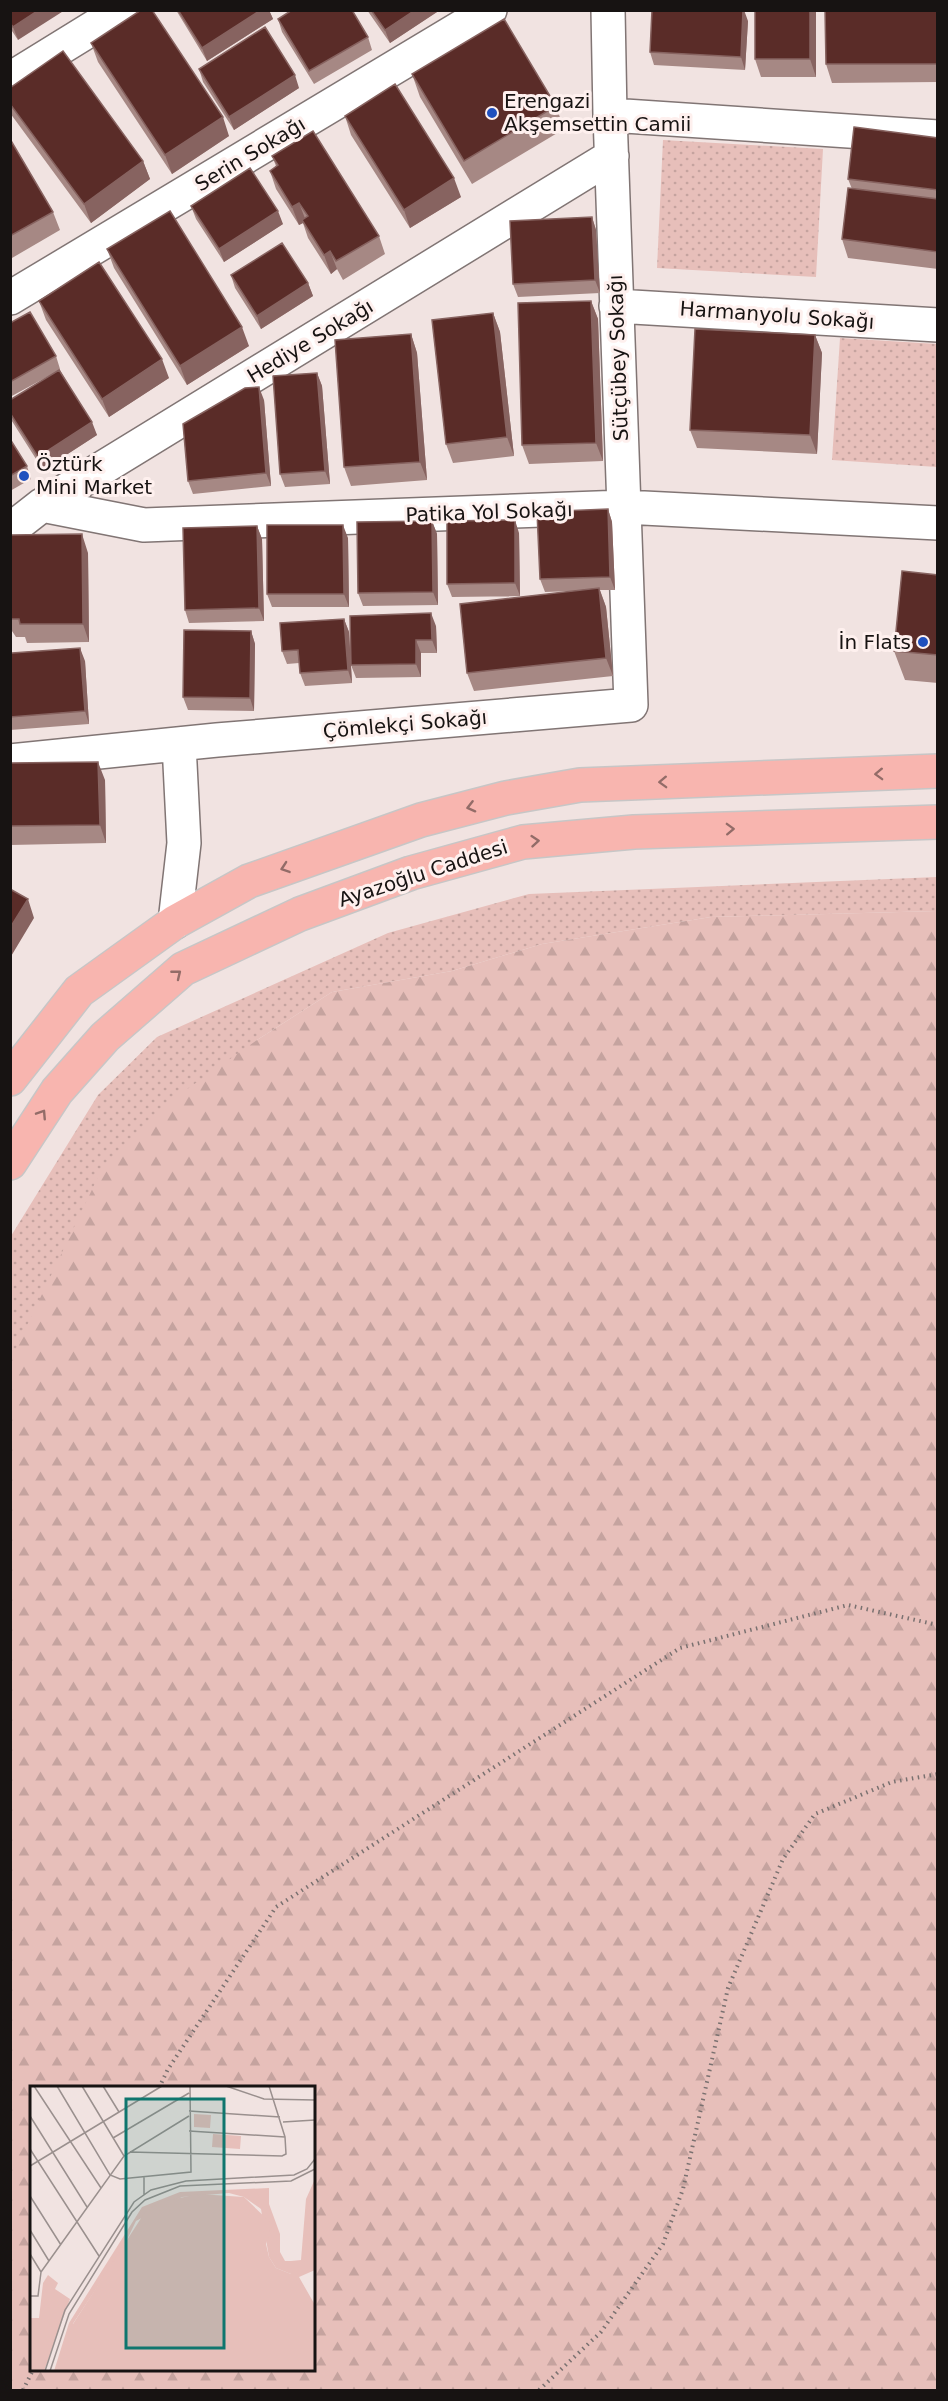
<svg xmlns="http://www.w3.org/2000/svg" width="948" height="2401" font-family="'DejaVu Sans',sans-serif">
<defs>
<pattern id="green-dots" width="8" height="8" patternUnits="userSpaceOnUse" patternTransform="scale(1.5)"><rect width="8" height="8" fill="#e7bfba"/><path d="M2 2h.1M6 6h.1" fill="none" stroke="#c5a39f" stroke-width="1.8" stroke-linecap="round"/></pattern>
<pattern id="forest-firs" width="22" height="20" patternUnits="userSpaceOnUse" patternTransform="scale(1.5)"><rect width="22" height="20" fill="#e7bfba"/><path d="M5 1l3.5 6h-7zM16 11l3.5 6h-7z" fill="#c5a39f"/></pattern>
</defs>
<rect width="100%" height="100%" fill="#f1e3e1"/>
<path fill="url(#green-dots)" d="M663,140L823,149L816,277L657,268Z
M840,338L937,344V467L832,460Z
M937,877V911L711,917L542,944L452,971L332,992L257,1040L11,1360V1236L98,1095L157,1037L388,933L529,894Z"/>
<path fill="url(#forest-firs)" fill-rule="evenodd" d="M937,911V2390H11V1359L99,1175L183,1092L257,1040L332,992L452,971L542,944L711,917ZM32,2088H314V2370H32Z"/>
<g fill="none" stroke-linecap="round" stroke-linejoin="round">
<defs>
<path id="minor" d="M10,79L122,10
M610,115L938,137
M10,298L490,10
M616,306L938,325
M42,505L144,525L624,507L938,523
M10,530L42,505L612,156
M10,761L217,740L631,705L610,115L608,10
M175,922L184,843L179,744"/>
<path id="major" d="M10,1079L79,991L175,922L249,881L421,820L506,798L580,785L938,771
M10,1163L57,1091L105,1037L183,969L300,914L411,873L523,842L634,832L938,822"/>
</defs>
<use href="#minor" stroke="#817574" stroke-width="36"/>
<use href="#major" stroke="#c7c6c6" stroke-width="36"/>
<path stroke="#7a7170" stroke-width="4" stroke-dasharray="1.5 4.5" stroke-linecap="butt" d="M159,2088L168,2069L276,1907L680,1648L848,1605L938,1625
M23,2390L33,2370
M539,2390L601,2332L663,2244L683,2189L728,1988L783,1859L815,1814L892,1782L938,1774"/>
<use href="#minor" stroke="#fff" stroke-width="33"/>
<use href="#major" stroke="#f8b5af" stroke-width="33"/>
</g>
<path fill="#a68884" d="M10,10L18,40L10,28Z
M176,10H269L273,19L207,61Z
M367,10H436L437,12L390,43Z
M816,10V77H761L755,59Z
M938,10V82L832,83L826,64Z
M278,19L368,37L372,50L314,84L282,32Z
M748,21L745,70L654,65L650,52Z
M91,43L229,136L172,174L98,62Z
M199,69L299,88L234,130L203,82Z
M412,74L556,106L564,129L472,184L420,97Z
M10,88L143,161L150,179L91,223L10,113Z
M345,116L461,197L410,228L351,135Z
M938,138V269L848,258L842,239L852,189L848,179Z
M10,139L53,212L60,230L12,258L10,255Z
M272,156L379,236L385,254L343,280L337,269L331,274L308,238L303,223L299,225L276,189L270,171L276,166Z
M191,206L283,224L224,262L196,219Z
M592,217L596,230L600,293L518,297L513,284Z
M107,249L249,346L187,385L114,268Z
M231,275L308,283L313,296L261,329L235,288Z
M39,301L169,378L109,417L46,320Z
M591,301L598,319L603,461L529,464L522,445Z
M493,313L500,332L514,456L453,463L446,444Z
M10,323L56,356L60,369V370L97,435L43,470L10,418V400L58,371L10,397Z
M411,334L417,353L427,480L351,486L344,467Z
M815,335L822,353L817,454L697,448L690,430Z
M317,373L322,386L330,484L285,487L280,474Z
M264,400L271,486L193,494L188,481Z
M10,439L27,466L31,479L10,491Z
M608,509L612,522L615,590H600L606,607L613,676L474,691L467,673L574,591L545,592L540,579Z
M432,521L437,534L438,605L363,606L358,593Z
M257,526L262,539L264,621L189,623L185,610Z
M519,533L520,596L452,597L447,584Z
M10,535L88,553L89,642L27,643L25,637H16L10,628Z
M348,538L349,607H272L267,594Z
M938,575V683L905,680L894,651Z
M344,619L349,632L352,683L305,686L300,673L299,663L287,664L282,651Z
M436,626L437,653H421V677L356,678L351,665Z
M251,631L255,644L254,711L188,710L183,697Z
M10,654L85,661L89,724L10,730Z
M10,763L105,780L106,843L10,845Z"/>
<path fill="#876360" d="M39,10H65L18,40L13,27Z
M261,10H269L273,19L207,61L202,48Z
M415,10H436L437,12L390,43L385,30Z
M743,10H744L748,21L745,70L741,57Z
M810,10H816V77L810,59Z
M295,75L299,88L234,130L229,117Z
M223,117L229,136L172,174L165,155Z
M143,161L150,179L91,223L84,204Z
M454,178L461,197L410,228L404,210Z
M299,203L306,221L302,220L303,223L299,225L292,207Z
M278,211L283,224L224,262L219,249Z
M592,217L596,230L600,293L595,280Z
M330,251L337,269L331,274L324,255Z
M308,283L313,296L261,329L257,316Z
M591,301L598,319L603,461L596,443Z
M493,313L500,332L514,456L507,437Z
M242,327L249,346L187,385L180,366Z
M411,334L417,353L427,480L420,462Z
M815,335L822,353L817,454L810,435Z
M162,359L169,378L109,417L102,399Z
M317,373L322,386L330,484L325,471Z
M259,387L264,400L271,486L266,473Z
M92,422L97,435L43,470L38,457Z
M608,509L612,522L615,590L610,577Z
M515,520L519,533L520,596L515,583Z
M432,521L437,534L438,605L433,592Z
M343,525L348,538L349,607L344,594Z
M257,526L262,539L264,621L259,608Z
M82,534L88,553L89,642L83,624Z
M599,588L606,607L613,676L606,658Z
M431,613L436,626L437,653L432,640Z
M344,619L349,632L352,683L348,670Z
M251,631L255,644L254,711L250,698Z
M416,640L421,653V677L416,664Z
M80,648L85,661L89,724L85,711Z
M98,762L105,780L106,843L100,825Z
M28,899L34,918L10,958V928Z"/>
<path fill="#5a2c28" stroke="#876360" stroke-width="1.5" d="M10,10H39L13,27L10,23Z
M141,10H152L223,117L165,155L91,43Z
M178,10H261L202,48Z
M292,10H352L368,37L309,71L278,19Z
M371,10H415L385,30Z
M652,10H743L741,57L650,52Z
M755,10H810V59H755Z
M825,10H937V64H826Z
M504,19L556,106L464,161L412,74Z
M265,27L295,75L229,117L199,69Z
M63,51L143,161L84,204L10,104V88Z
M395,84L454,178L404,210L345,116Z
M854,127L938,138V190L848,179Z
M313,131L379,236L336,261L330,251L324,255L302,220L308,216L299,203L292,207L270,171L278,165L272,156Z
M10,139L53,212L10,236Z
M250,168L278,211L219,249L191,206Z
M848,188L938,199V252L842,239Z
M170,211L242,327L180,366L107,249Z
M592,217L595,280L513,284L510,221Z
M282,243L308,283L257,316L231,275Z
M99,262L162,359L102,399L39,301Z
M591,301L596,443L522,445L518,303Z
M30,312L56,356L10,382V323Z
M493,313L507,437L446,444L432,320Z
M695,329L815,335L810,435L690,430Z
M411,334L420,462L344,467L335,340Z
M59,370L92,422L38,457L10,413V400Z
M317,373L325,471L280,474L273,376Z
M259,387L266,473L188,481L183,424L245,388Z
M10,439L27,466L10,476Z
M608,509L610,577L540,579L537,512Z
M515,520V583L447,584V521Z
M432,521L433,592L358,593L357,522Z
M267,525H343L344,594H267Z
M257,526L259,608L185,610L183,528Z
M82,534L83,624H20L19,619H10V535Z
M902,571L938,575V655L894,651Z
M599,588L606,658L467,673L460,604Z
M431,613L432,640H416V664L351,665L350,616Z
M344,619L348,670L300,673L298,650L282,651L280,623Z
M184,630L251,631L250,698L183,697Z
M80,648L85,711L10,717V654L12,653Z
M98,762L100,825L10,826V763Z
M10,889L28,899L10,928Z"/>
<defs><path id="oneway-chevron" d="M-2-3.5L2.5 0L-2 3.5" fill="none" stroke-width="1.6" stroke-linecap="round" stroke-linejoin="round" transform="scale(1.5)"/></defs>
<g stroke="#936c68">
<use href="#oneway-chevron" transform="translate(879 774) rotate(178)"/>
<use href="#oneway-chevron" transform="translate(663 782) rotate(178)"/>
<use href="#oneway-chevron" transform="translate(471 807) rotate(166)"/>
<use href="#oneway-chevron" transform="translate(730 829) rotate(-2)"/>
<use href="#oneway-chevron" transform="translate(535 841) rotate(-5)"/>
<use href="#oneway-chevron" transform="translate(285 868) rotate(161)"/>
<use href="#oneway-chevron" transform="translate(177 974) rotate(-39)"/>
<use href="#oneway-chevron" transform="translate(42 1114) rotate(-57)"/>
</g>
<g fill="#2050be" stroke="#fef0ee" stroke-width="2">
<circle cx="492" cy="113" r="6"/>
<circle cx="24" cy="476" r="6"/>
<circle cx="923" cy="642" r="6"/>
</g>
<g text-anchor="middle" stroke-width="6" stroke-linejoin="round" paint-order="stroke">
<g font-size="20" fill="#171312" stroke="#fef0ee" text-anchor="start">
<text x="504" y="108">Erengazi<tspan x="504" dy="23">Akşemsettin Camii</tspan></text>
<text x="36" y="471">Öztürk<tspan x="36" dy="23">Mini Market</tspan></text>
<text x="911" y="649" text-anchor="end">İn Flats</text>
</g>
<g font-size="20" fill="#171312" stroke="#fef0ee">
<text transform="translate(250 154) rotate(-31)" y="7">Serin Sokağı</text>
<text transform="translate(777 315) rotate(4)" y="7">Harmanyolu Sokağı</text>
<text transform="translate(310 341) rotate(-31)" y="7">Hediye Sokağı</text>
<text transform="translate(618 358) rotate(-92)" y="7">Sütçübey Sokağı</text>
<text transform="translate(489 512) rotate(-2)" y="7">Patika Yol Sokağı</text>
<text transform="translate(405 724) rotate(-5)" y="7">Çömlekçi Sokağı</text>
<text transform="translate(423 873) rotate(-18)" y="7">Ayazoğlu Caddesi</text>
</g>
</g>
<g transform="translate(30 2086)">
<rect width="285" height="285" fill="#f1e3e1"/>
<path d="M164,28L181,29L180,42L164,41ZM183,48L211,50L210,63L182,61ZM239,102V118L250,148V166L255,175H261V188L246,182L239,171L231,123L214,111L199,107L152,111L106,135L92,164L42,239L39,237L112,121L150,106ZM18,189L28,197L25,203L40,213L14,285H0V232H9L13,197Z" fill="#e7bfba"/>
<path d="M285,93V184L269,191L285,219V285H24L39,237L43,238L115,126L130,116L169,108L214,111L242,138L236,158L239,171L246,182L261,188V175L271,174L276,113Z" fill="#e7bfba"/>
<path fill="none" stroke="#9a908e" stroke-width="1.5" d="M4,0L71,102M27,0L80,89L90,93L161,86L160,0M52,0L94,70M73,0L89,26M196,0L234,13L285,14M159,25L250,31M0,30L57,121M253,36L285,34M159,45L255,51M83,52L159,7M0,63L69,170M100,66L252,70L256,68L255,51L239,0M0,80L132,0M114,109V90M0,110L31,159M0,144L19,175M0,168L11,186M11,186L94,70L159,30M0,210H8L11,186M15,285L35,224L104,116L121,104L156,95L264,89L277,83L285,73M20,285L39,228L102,126L115,114L150,100L261,95L285,83"/>
<path fill="#0f766e" fill-opacity="0.15" stroke="#0f766e" stroke-width="3" d="M96,13H194V262H96Z"/>
<rect width="285" height="285" fill="none" stroke="#171312" stroke-width="3"/>
</g>
<rect width="948" height="2401" fill="none" stroke="#171312" stroke-width="24"/>
</svg>
